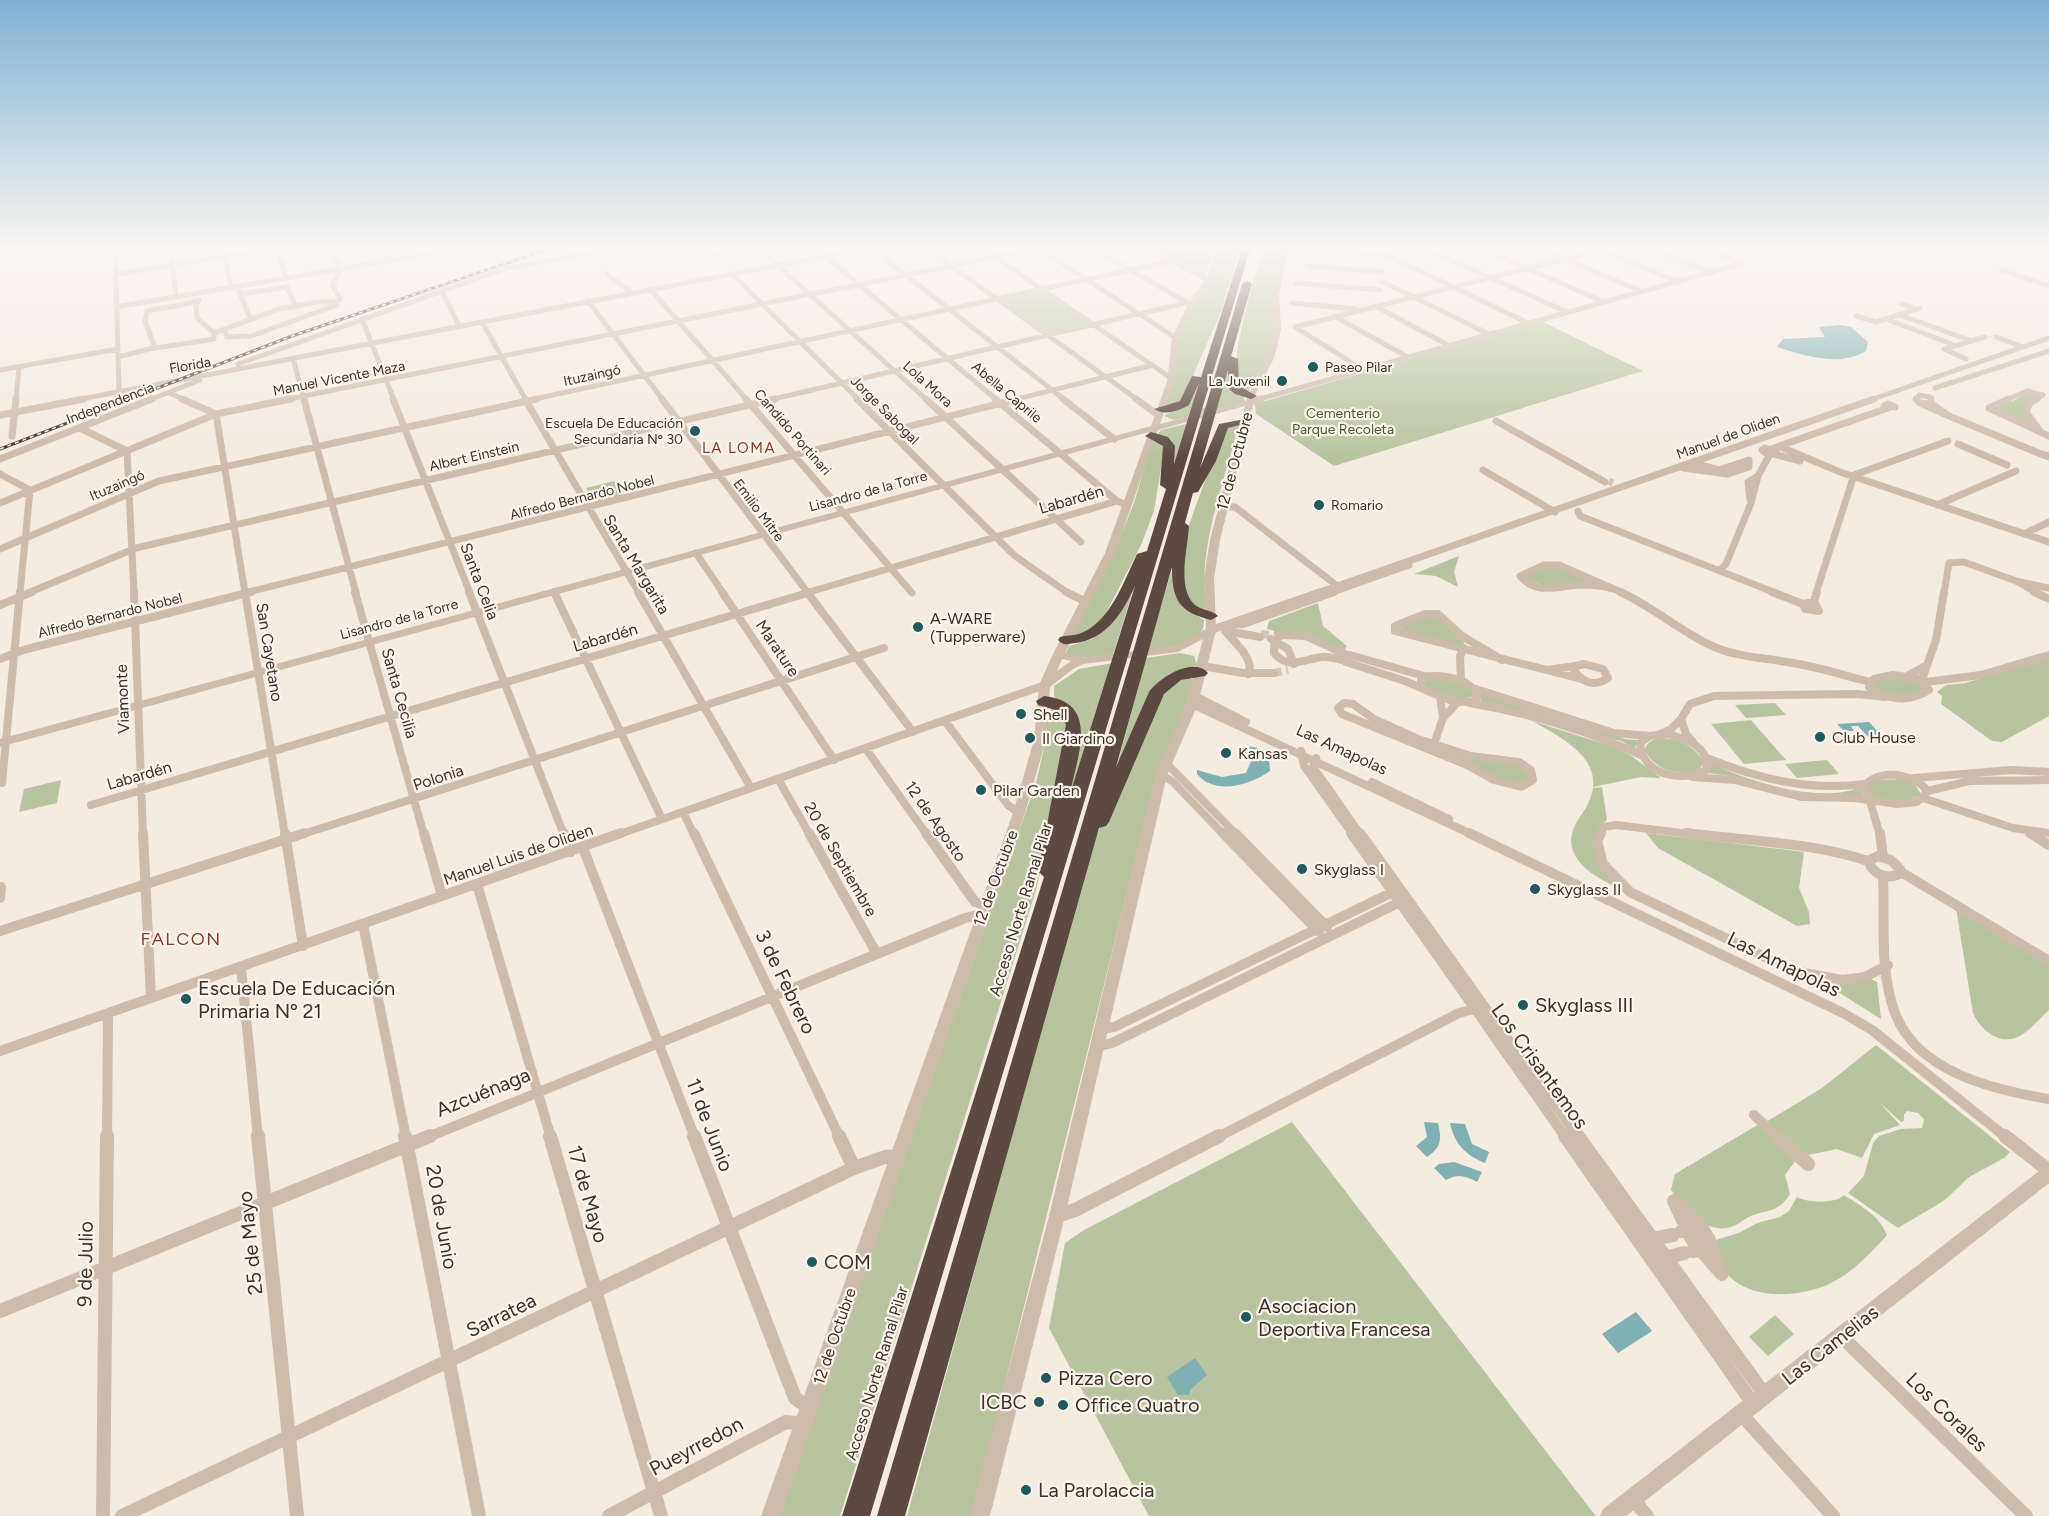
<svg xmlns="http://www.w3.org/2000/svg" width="2049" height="1516" font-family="Figtree,sans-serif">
<rect width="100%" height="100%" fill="#f4ebe1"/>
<path fill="#b8c4a0" d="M1150,246H1215L1205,277Z
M1223,246H1241L1220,315L1196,368L1186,399L1165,406L1177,343L1194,304L1211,281Z
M1264,246H1285L1275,287L1276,323L1267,359L1248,392L1235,388C1234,340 1251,292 1264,246Z
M1043,290L1091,325L1048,335L1001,300Z
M1541,321L1643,371L1334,466L1256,414L1255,404Z
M1229,367L1245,400L1244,402L1174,420L1164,416L1192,397L1201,372L1191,411L1218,405Z
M2026,393L2040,394L2027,403L2024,410L2032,425L1991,408L2013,401Z
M1186,424V428L1171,471L1163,438L1158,434L1161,430Z
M1234,424L1240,425L1236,435C1222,489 1198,549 1206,605L1204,611L1191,607L1182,575L1189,525L1224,428Z
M1156,441L1165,445L1154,511L1141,545L1100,625L1078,636L1073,635L1111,560L1134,503L1152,443Z
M614,481L623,496L599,502L593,501L586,488Z
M1180,545V602L1185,609L1204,620C1206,645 1165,648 1147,650Z
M1459,556L1454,572L1458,587L1436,576L1414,574Z
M1543,567H1559L1595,582L1551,588L1524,579L1525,575Z
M1138,574L1113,655L1080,658L1065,655L1069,646L1092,639L1113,622Z
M1318,603L1323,626L1347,646L1343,652L1326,643L1274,635V631L1267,629L1269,621Z
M1436,615L1464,640L1463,647L1400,632L1401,625Z
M1180,653L1194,656L1197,665L1174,674L1121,761L1118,762L1146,658Z
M2049,659V716L2002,742L1992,741L1941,704L1942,696L1937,692L1946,685L1965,683Z
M1113,663L1069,799L1076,754L1054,695V686L1079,669Z
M1892,677L1915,679L1926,689L1902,697L1874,689V683Z
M1190,678L1194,681L1143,828L972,1516H907L1090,851L1154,701L1172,682Z
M1441,678L1468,687L1474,693V697L1459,699L1425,688V679Z
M1482,694L1625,739L1637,740L1635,749L1621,741L1478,701H1481Z
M1775,703L1786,715L1746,718L1735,705Z
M1055,706L1069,716L1057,800L1036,890L840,1516H778L1036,783L1045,744L1046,713Z
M1751,720L1786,760L1744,764L1711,724Z
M1532,721L1614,747L1630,755L1661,778L1641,777L1593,787C1597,754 1555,734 1532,721Z
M1663,738C1682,740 1695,746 1704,763L1697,772C1674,773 1658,772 1645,751C1646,741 1654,739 1663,738Z
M1439,750L1522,766L1528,772L1529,782L1514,785Z
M1827,760L1839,774L1797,778L1785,764Z
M1711,763C1747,781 1819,804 1858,788L1863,795H1809L1737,777L1708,773Z
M1902,779L1913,782L1921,794C1906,806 1883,801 1867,793L1868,784L1879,780Z
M61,780L57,803L19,812L24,789Z
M1602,787L1607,820L1602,824L1594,844L1629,893C1605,882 1562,864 1573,830C1579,814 1589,810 1593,788Z
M1646,833L1804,852L1799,888L1809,912L1810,924L1797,926L1658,848Z
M1956,908L2049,963V1010C2040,1018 2026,1035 2015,1038C1996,1044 1980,1028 1973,1013Z
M1871,979L1877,982L1881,1019L1822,982L1850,984Z
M1876,1045L2010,1152L2004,1158L1969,1177L1945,1200L1898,1228L1848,1193L1864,1176L1873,1143L1879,1136L1901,1129L1922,1128L1924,1119L1918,1113L1907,1111L1904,1114V1121L1901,1122L1880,1103L1900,1125L1874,1134L1862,1158L1837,1149L1803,1156L1766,1122L1822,1088Z
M1292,1122L1595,1515V1516H1149L1049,1328L1065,1243L1084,1230Z
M1759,1124L1797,1159L1785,1175L1790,1194C1776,1216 1765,1208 1747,1218C1740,1222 1735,1227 1726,1228C1704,1232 1683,1206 1671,1190L1675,1174Z
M1844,1195C1862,1207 1879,1215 1887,1235C1871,1253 1852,1273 1831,1283C1801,1298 1744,1302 1724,1269C1720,1262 1718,1251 1716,1243L1718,1239L1739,1233L1757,1223L1780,1217L1789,1211L1797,1197C1809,1203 1835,1204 1844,1195Z
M1775,1315L1794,1334L1768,1356L1749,1337Z"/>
<path fill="#7fb0b2" d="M1841,325L1851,327L1868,342L1866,351C1840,367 1804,356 1777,347L1783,339L1825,337L1819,327Z
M1869,722L1886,740L1872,741L1858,726H1851L1854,731H1844L1837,724Z
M1248,746L1257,748L1269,758L1270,771C1250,785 1215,796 1197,774V770L1222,777L1246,773L1252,759V751L1244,748Z
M1424,1122L1438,1123C1442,1140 1441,1147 1427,1157L1416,1146L1427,1137Z
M1450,1123L1465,1124L1472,1144L1489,1152L1485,1163C1465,1155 1454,1143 1450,1123Z
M1454,1162L1482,1172L1477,1182C1466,1176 1458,1173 1446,1180L1434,1168L1439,1164Z
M1636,1312L1652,1331L1618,1353L1602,1334Z
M1195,1358L1207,1375L1190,1390L1189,1395H1178L1167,1377Z"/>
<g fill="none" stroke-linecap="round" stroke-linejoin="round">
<path stroke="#cfc6bd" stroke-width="7" stroke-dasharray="7 4" stroke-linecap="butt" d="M1609,481L1613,483"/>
<path stroke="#cfc6bd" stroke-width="8" stroke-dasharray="8 4.5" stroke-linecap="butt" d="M1261,634L1273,635
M1274,673L1288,670"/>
<path stroke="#cdbbac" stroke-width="5" d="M115,246L119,391
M170,246L176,297
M223,246L231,287
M277,246L286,278
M330,246L339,268
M384,246L390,260
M756,246L927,400
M923,246L1138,400
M979,246L1171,378
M1089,246L1188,303
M1145,246L1208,280
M1420,246L1567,312
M1476,246L1604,302
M1534,246L1643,292
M1590,246L1679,282
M1644,246L1712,273
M1697,246L1743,263
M870,247L1065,400
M1037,247L1176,338
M1302,247L1383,255L1421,246
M1732,248L1741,246
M115,249L139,246
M716,254L757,246
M825,256L997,400
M1383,256L1395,259L1528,323
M1308,266L1382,272
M2001,270L2049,286
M117,274L289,246
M607,274L632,293
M732,274L859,400
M1381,281L1489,334
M1296,283L1380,290
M651,290L747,400
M239,291L250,318
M442,291L459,326
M242,294L287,287L296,307
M588,301L663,400
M337,302L340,299L332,285L340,272
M1292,303L1356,309
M1902,304L1916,309
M1375,306L1448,345
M116,307L474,246
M1900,315L1969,340
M1334,316L1406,356
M1856,316L1876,322L1920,308
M362,319L394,400
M1886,319L1954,345
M482,322L526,400
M1295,327L1616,246
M1295,327L1362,369
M214,333L279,309L317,302H337V305L251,336L227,337L225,332
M1996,337L2023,347
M155,347L145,321L147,311L191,303
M118,357L149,349L214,339V333L197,318L196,305L199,300L186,304
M293,358L304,400
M1966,359L1944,349L1985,337
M238,364L507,268L630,246
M0,370L118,349
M1935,388L2049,351
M169,393L185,400
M16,400L19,367
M76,400L879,246
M149,400L200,380
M284,400L1051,246
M530,400L1172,261
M769,400L1186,303
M1013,400L1153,365
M1256,400L1743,263
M1870,400L2049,338
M1917,400L1919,395L1930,397L1931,400
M2006,400L2027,391L2043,395L2034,400"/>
<path stroke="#cdbbac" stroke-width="7" d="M182,399L216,414
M304,399L356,593
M393,399L470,593
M525,399L639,593
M662,399L808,593
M746,399L912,593
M857,399L1015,556L1068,593
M926,399L1081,542
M995,399L1117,501
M1063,399L1114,439
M1136,399L1158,415
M1916,399L1920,403
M1931,399L1932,404
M2009,399L1989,408L2049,436
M2037,399L2030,403L2026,412L2040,431
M1250,402L1261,399
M1920,403L1932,404
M1920,403L1949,416L1932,404
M1888,404L1895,407L1884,406Z
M216,414L245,593
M0,415L84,399
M1949,416L2041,454
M1496,421L1605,482
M80,428L127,451L134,593
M12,436L16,399
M1958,444L2007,465
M1781,447L1840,472L2049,542
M1765,448L1776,452L1766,453L1762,450Z
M1771,449L1888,408
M1774,454L1800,461
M2049,456L2041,454L2049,457
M0,459L152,399
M1683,468L1728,474L1749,467V460L1719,470L1693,463
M1483,470L1555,512
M0,474L30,490L20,593
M1758,476L1770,454
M0,503L216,414L291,399
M1937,505L2016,471
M1221,507H1235L1336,585
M1578,511L1580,516L1776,593
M2024,534L2049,522
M0,549L159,481L537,399
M696,553L723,593
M1544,565H1559L1614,589C1603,586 1591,585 1580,585C1558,586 1536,596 1520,576Z
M1720,570L1726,564L1751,503L1758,476L1748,482L1750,499
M1614,589L1624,593
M2032,590L2016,581L2039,586
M28,593L136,548L775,399
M245,593L1018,399
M806,593L1117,501L1127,505
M1317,593L1874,399
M1330,593L1409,565
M1816,593L1854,475L1948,441
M1944,593L1949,563L1964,562L2016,581
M2036,593L2032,590L2036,586L2049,588"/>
<path stroke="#cdbbac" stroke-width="8" d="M134,592L143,835
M245,592L285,835
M355,592L424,835
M469,592L564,835
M554,592L662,819
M638,592L751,788
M722,592L834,760
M807,592L913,732
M1066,592L1084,601
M1620,592C1654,607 1679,631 1712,646C1738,658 1770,658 1798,664C1822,668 1846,676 1870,682
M1772,592L1803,604
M2034,592L2049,599
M1808,603L1816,605L1819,611L1805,609L1803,604Z
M1813,604L1817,592
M0,605L32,592
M1425,614H1438L1462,636L1499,658L1395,631V626Z
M1229,625L1243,624L1334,592
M1211,630L1321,592
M1225,631C1234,642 1256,660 1248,674
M1226,631L1260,637
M1271,639L1288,649L1294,664
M1350,655L1424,676
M1499,658L1547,670
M1499,658L1502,660
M0,659L23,650L251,592
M1341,660C1334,658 1328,656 1321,657C1303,660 1288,670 1274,653V644L1280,635L1306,636L1345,654
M1346,662L1405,681L1454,702H1473L1479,696C1468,677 1441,674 1421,677V687
M1584,664L1603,669L1608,678C1595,687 1583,683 1574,671L1576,666Z
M1927,665L1936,640L1944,592
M1202,666L1243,673H1274
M1576,666L1547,670L1581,679
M1893,675L1920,679L1929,690C1909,703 1888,700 1869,687L1874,679Z
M1909,675L1927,665L1922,680
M1461,682L1460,656L1464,648
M1926,682L1981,675L2049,655
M1476,689L1614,733L1650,736
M1195,696L1246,722
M1440,697L1443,718L1458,702
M1344,703L1353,704L1374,719L1418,739L1471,756L1519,762L1531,770L1533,780L1521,787L1494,780L1467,765L1342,714L1338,708Z
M1470,703C1527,713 1588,731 1641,755
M1192,704L1473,835
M1681,719L1690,704L1714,696L1857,694L1885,697
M945,721L1008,805L1019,813
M1660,734L1670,730L1681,719L1686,734L1693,742
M1668,734C1687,739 1710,747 1706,770C1681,783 1642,775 1640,743L1650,736Z
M866,749L927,835
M1432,750L1443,718
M1301,751L1304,766L1353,835
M1316,758L1313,767L1361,835
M1707,758C1759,779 1808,791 1864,784
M1166,763L1237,835
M1161,775L1172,781L1224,835
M1693,777L1735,780L1801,797L1854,798L1898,804L1917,802L1928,791C1911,772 1879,768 1862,788L1876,801
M1914,778L2011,770L2049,772
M778,779L810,835
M1372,782L1449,819
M2,783L20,592
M1928,791L1969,781L2049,780
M1869,798L1880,835
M1923,798L2013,828L2049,833
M91,805L811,592
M683,812L694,835
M2029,833L2032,835
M300,835L884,648
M617,835L1045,685
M1600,835L1604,827L1616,825L1698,835"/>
<path stroke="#cdbbac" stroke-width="10" d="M143,833L151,998
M285,833L303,946
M424,833L442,896
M564,833L571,852
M694,833L840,1138
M809,833L877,954
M926,833L975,902L985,905
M1223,833L1319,932
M1235,833L1327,927
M1351,833L1566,1138
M1360,833L1579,1138
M1469,833L1843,1013L1872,1030L2007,1138
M1601,833L1597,841L1603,864L1630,892L1794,971L1842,980L1865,977L1888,965
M1686,833C1746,841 1811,842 1868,861
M1880,833L1883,857
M2030,833L2049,845
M583,848L695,1138
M1878,856L1891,860L1900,869V874C1886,880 1874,875 1868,861Z
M1901,872L2049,961
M1883,876C1885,920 1879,971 1895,1013C1917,1072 1994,1090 2049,1099
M477,884L551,1138
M0,898L1,887
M363,924L406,1138
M0,931L305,833
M241,967L258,1138
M1101,1029L1114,1027L1395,891
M1096,1047L1112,1043L1402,901
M0,1051L621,833
M1754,1115L1779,1138
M107,1138L108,1013
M426,1138L965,918L982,914
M1216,1138L1459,1013L1478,1008"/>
<path stroke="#cdbbac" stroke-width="14" d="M258,1136L297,1516
M405,1136L479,1516
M550,1136L661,1516
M694,1136L795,1398L809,1408
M839,1136L854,1168
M1565,1136L1754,1405
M1578,1136L1765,1395
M1777,1136L1808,1164
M2005,1136L2049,1171
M1674,1201L1693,1241L1722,1274
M1676,1203L1699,1224
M1057,1216L1075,1210L1219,1136
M1682,1231L1687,1224H1699L1709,1240L1702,1248L1693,1251
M1652,1239L1673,1235
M1709,1240L1719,1269
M1665,1258L1684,1253
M0,1311L430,1136
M1841,1336L2026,1516
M1742,1415L1833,1516
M1632,1498L1647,1516
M103,1516L107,1136
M122,1516L854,1168L885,1157L898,1156
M609,1516L786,1422L804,1424"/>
<path fill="#cdbbac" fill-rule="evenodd" d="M1217,246H1223L1213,277L1196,304L1180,338L1175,382L1160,424L1246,401L1266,358L1273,330L1271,294L1283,246H1289L1279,294L1281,330L1274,358L1256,393L1220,540L1214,578L1216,630L1198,704L1167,775L1065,1216L990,1516H970L1049,1216L1155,775L1186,704L1203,639L1178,652L1083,664L1073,669L1050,687L1046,740L1025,813L781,1516H761L1013,813L1034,740L1039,685L1053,654L1105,553L1149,432L0,747V739L1151,426L1167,382L1172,338L1188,304L1207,277ZM1245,406L1210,540L1204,578L1206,629L1175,646L1082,658L1065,653L1115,553L1158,430ZM1062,659L1071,661L1057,671Z
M2049,1165V1183L1626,1516H1600L1603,1509L2043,1168Z"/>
<path fill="#5c4a42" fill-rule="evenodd" d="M1243,246H1251L870,1516H842L1044,877L1038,871L1066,725L1059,711L1038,705L1036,701L1044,696C1101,702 1077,756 1070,794L1135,586C1123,612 1106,640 1075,643C1068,644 1063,646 1058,640L1060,637C1066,635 1073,636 1079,634C1110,623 1124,581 1137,554L1147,551L1166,489L1160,485L1163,446L1145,436L1151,432L1168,437L1175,446L1174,464L1199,383L1189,405C1179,411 1164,416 1154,409L1180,401L1192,376L1201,377Z
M1247,281L1252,284L1231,356L1238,359L1239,386L1257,396L1251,399L1235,394L1229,389L1228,370L1200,468L1219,424L1245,419L1251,422L1228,428L1216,461L1198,492L1193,493L1185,523L1189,526C1188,547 1177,585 1193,603C1200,611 1212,609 1218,616L1211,620C1179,612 1172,600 1172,567L1116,767L1149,692C1159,678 1193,656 1208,673L1205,676L1181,680L1164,694L1109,822L1106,826L1099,828L905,1516H877L1242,284Z"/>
<defs>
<path id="rail" d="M0,449L292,336L557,246"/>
</defs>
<use href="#rail" stroke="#3b302b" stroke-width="3"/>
<use href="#rail" stroke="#fbf5ee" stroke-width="1.5" stroke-dasharray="4" stroke-linecap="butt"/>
</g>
<linearGradient id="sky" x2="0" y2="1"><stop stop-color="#7eb2d2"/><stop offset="0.54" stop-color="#faf6f2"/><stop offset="1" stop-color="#faf6f2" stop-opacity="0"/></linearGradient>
<rect width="2049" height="458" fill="url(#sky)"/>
<g fill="#1f5a5e" stroke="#fbf5ee" stroke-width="2">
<circle cx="1313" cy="367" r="6"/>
<circle cx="1282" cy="381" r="6"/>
<circle cx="695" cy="431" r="6"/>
<circle cx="1319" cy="505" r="6"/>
<circle cx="918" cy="627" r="6"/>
<circle cx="1021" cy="714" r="6"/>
<circle cx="1820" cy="737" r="6"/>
<circle cx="1030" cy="738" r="6"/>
<circle cx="1226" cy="753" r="6"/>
<circle cx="981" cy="790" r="6"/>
<circle cx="1302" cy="869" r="6"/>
<circle cx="1535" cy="889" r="6"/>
<circle cx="186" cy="999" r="6"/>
<circle cx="1523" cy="1005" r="6"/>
<circle cx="812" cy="1262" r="6"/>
<circle cx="1246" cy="1317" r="6"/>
<circle cx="1046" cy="1378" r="6"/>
<circle cx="1039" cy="1402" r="6"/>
<circle cx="1063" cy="1405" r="6"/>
<circle cx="1026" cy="1490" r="6"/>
</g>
<g text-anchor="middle" stroke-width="4.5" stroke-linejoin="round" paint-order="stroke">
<g font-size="14" fill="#3b302b" stroke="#fbf5ee">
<text transform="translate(190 365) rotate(-10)" y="5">Florida</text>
<text transform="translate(592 375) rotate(-12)" y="5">Ituzaingó</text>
<text transform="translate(339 378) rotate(-11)" y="5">Manuel Vicente Maza</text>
<text transform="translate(928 384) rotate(42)" y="5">Lola Mora</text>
<text transform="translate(1007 392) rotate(40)" y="5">Abella Caprile</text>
<text transform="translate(110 403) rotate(-21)" y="5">Independencia</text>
<text transform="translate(885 410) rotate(45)" y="5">Jorge Sabogal</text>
<text transform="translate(793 432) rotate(49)" y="5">Candido Portinari</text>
<text transform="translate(1728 436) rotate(-20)" y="5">Manuel de Oliden</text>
<text transform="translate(474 456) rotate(-13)" y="5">Albert Einstein</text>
<text transform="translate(117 485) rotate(-23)" y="5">Ituzaingó</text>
<text transform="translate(868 491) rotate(-15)" y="5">Lisandro de la Torre</text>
<text transform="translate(582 497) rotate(-14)" y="5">Alfredo Bernardo Nobel</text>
<text transform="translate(759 510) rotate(53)" y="5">Emilio Mitre</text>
<text transform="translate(110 615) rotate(-14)" y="5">Alfredo Bernardo Nobel</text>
<text transform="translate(399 619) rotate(-15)" y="5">Lisandro de la Torre</text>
</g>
<g font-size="14" fill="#3b302b" stroke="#fbf5ee" text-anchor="start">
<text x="1325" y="372">Paseo Pilar</text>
<text x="1270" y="386" text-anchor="end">La Juvenil</text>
<text x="683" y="428" text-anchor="end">Escuela De Educación<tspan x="683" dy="16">Secundaria Nº 30</tspan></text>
<text x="1331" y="510">Romario</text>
</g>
<g font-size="14" fill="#4a5a2e" stroke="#fbf5ee">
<text x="1343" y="418">Cementerio<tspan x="1343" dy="16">Parque Recoleta</tspan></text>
</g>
<g font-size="15" letter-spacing="1.5" fill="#8c3b22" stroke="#fbf5ee">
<text x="739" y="453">LA LOMA</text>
</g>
<g font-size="16" fill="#3b302b" stroke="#fbf5ee">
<text transform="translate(1234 461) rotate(-75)" y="6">12 de Octubre</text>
<text transform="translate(1071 499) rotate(-16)" y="6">Labardén</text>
<text transform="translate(637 564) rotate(59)" y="6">Santa Margarita</text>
<text transform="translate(480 581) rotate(69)" y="6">Santa Celia</text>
<text transform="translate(605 637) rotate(-16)" y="6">Labardén</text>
<text transform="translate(778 648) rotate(56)" y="6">Marature</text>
<text transform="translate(270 652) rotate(81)" y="6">San Cayetano</text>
<text transform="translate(400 693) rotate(74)" y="6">Santa Cecilia</text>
<text transform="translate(122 699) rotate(-92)" y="6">Viamonte</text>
<text transform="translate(1342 749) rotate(25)" y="6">Las Amapolas</text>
<text transform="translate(139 775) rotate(-16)" y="6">Labardén</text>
<text transform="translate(438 777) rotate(-18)" y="6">Polonia</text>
<text transform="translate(936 821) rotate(55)" y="6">12 de Agosto</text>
<text transform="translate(518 854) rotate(-19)" y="6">Manuel Luis de Oliden</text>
<text transform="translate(841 859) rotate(60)" y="6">20 de Septiembre</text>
<text transform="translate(995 878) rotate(-70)" y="6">12 de Octubre</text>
<text transform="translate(1020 909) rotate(-73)" y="6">Acceso Norte Ramal Pilar</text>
<text transform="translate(834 1336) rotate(-71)" y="6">12 de Octubre</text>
<text transform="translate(876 1373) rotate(-73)" y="6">Acceso Norte Ramal Pilar</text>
</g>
<g font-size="16" fill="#3b302b" stroke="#fbf5ee" text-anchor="start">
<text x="930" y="624">A-WARE<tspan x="930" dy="18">(Tupperware)</tspan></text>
<text x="1033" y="720">Shell</text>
<text x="1832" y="743">Club House</text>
<text x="1042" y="744">Il Giardino</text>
<text x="1238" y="759">Kansas</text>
<text x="993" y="796">Pilar Garden</text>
<text x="1314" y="875">Skyglass I</text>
<text x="1547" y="895">Skyglass II</text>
</g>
<g font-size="18" letter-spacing="1.5" fill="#8c3b22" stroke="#fbf5ee">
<text x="181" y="945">FALCON</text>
</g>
<g font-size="20" fill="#3b302b" stroke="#fbf5ee">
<text transform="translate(1784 964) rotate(26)" y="7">Las Amapolas</text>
<text transform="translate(786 982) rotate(64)" y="7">3 de Febrero</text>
<text transform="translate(1540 1066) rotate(54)" y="7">Los Crisantemos</text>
<text transform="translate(483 1092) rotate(-22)" y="7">Azcuénaga</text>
<text transform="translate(710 1125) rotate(69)" y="7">11 de Junio</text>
<text transform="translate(588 1194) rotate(74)" y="7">17 de Mayo</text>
<text transform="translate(442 1217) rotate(80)" y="7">20 de Junio</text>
<text transform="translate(250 1243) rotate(-96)" y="7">25 de Mayo</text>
<text transform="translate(85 1264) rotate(-89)" y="7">9 de Julio</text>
<text transform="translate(501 1315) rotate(-26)" y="7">Sarratea</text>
<text transform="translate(1830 1345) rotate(-38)" y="7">Las Camelias</text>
<text transform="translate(1947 1412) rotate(44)" y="7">Los Corales</text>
<text transform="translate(696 1446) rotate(-28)" y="7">Pueyrredon</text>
</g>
<g font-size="20" fill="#3b302b" stroke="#fbf5ee" text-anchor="start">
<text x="198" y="995">Escuela De Educación<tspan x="198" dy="23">Primaria Nº 21</tspan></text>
<text x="1535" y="1012">Skyglass III</text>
<text x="824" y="1269">COM</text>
<text x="1258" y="1313">Asociacion<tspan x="1258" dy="23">Deportiva Francesa</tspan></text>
<text x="1058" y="1385">Pizza Cero</text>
<text x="1027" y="1409" text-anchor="end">ICBC</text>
<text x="1075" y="1412">Office Quatro</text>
<text x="1038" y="1497">La Parolaccia</text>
</g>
</g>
</svg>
